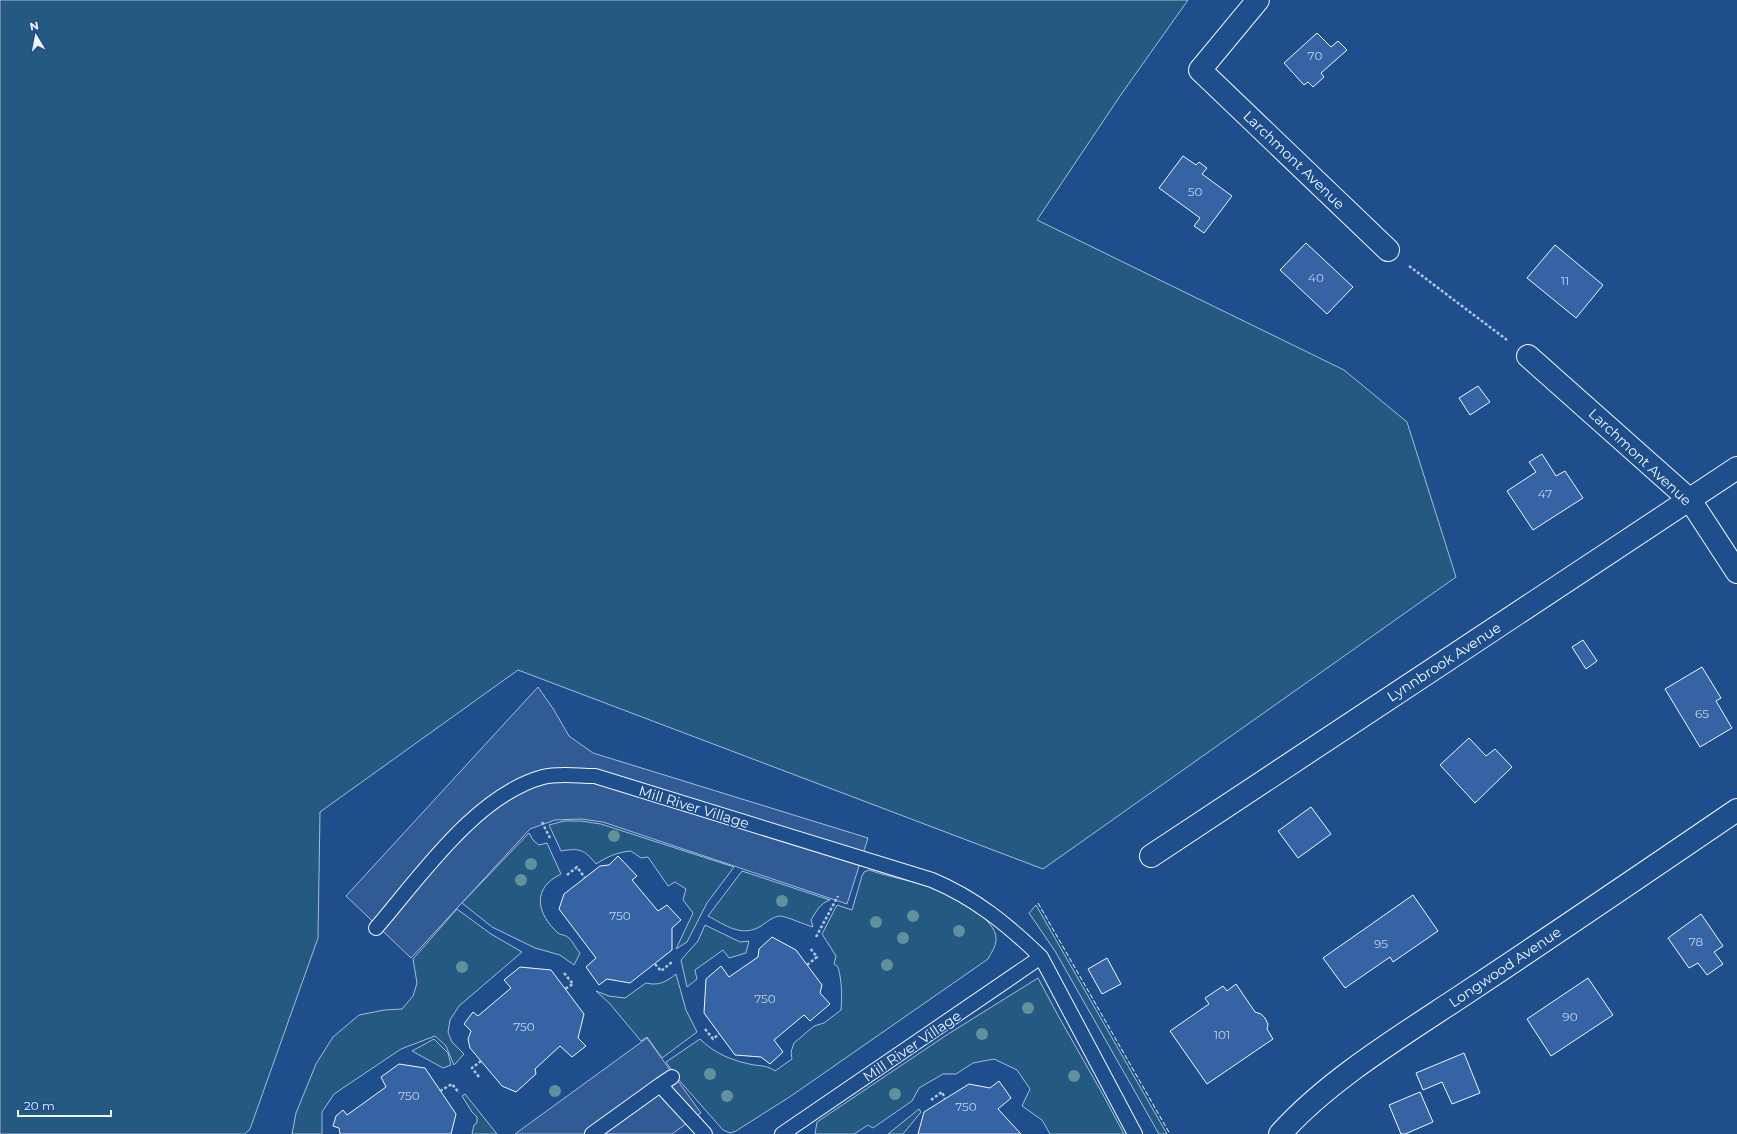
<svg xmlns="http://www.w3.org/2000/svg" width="1737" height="1134" font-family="Montserrat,sans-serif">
<rect width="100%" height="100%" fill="#1f4e8c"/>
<path fill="#245a82" stroke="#a8bbd7" d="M0,0H1188L1120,96L1037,220L1344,370L1407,422L1456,577L1043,869L518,670L320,812L318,938L250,1129L245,1134H0Z
M564,821H581L601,824L734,867L707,903L687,942L676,949L693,913L683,900L686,889L675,882L668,886L648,857L641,858L631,851C617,852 607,857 596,864C584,849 579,848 561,851L549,825Z
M529,833L533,840L539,845L547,843L561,874C532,888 536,913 558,933C561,935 566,935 569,938C573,942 576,949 580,953L574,965L560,955L535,948L492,927L462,903Z
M869,870C892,878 916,881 938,890C954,896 997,919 996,939C996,947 991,953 988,959L791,1096L736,1131L730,1133L723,1130L678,1079L666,1062L700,1039C715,1054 733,1061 754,1065C763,1066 768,1066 775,1071L792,1059L791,1052L794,1043L814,1026L824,1023L841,1010C842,995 842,982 838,967L834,964L836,956L822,934L837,905L852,910L862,876L864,872Z
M742,871L830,900C820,903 816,912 811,920L813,927C805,925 786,916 780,916C772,917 767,922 761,926C742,938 725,925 708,916Z
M1036,905L1167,1134H1159L1055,951L1029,913Z
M457,909L491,934L522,952L459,1006L450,1020L448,1032L452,1042L464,1054L454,1065L446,1046L435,1036L401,1049L334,1094L322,1112V1134H292L296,1113L316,1064L333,1037L359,1015L384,1010L402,1009L413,996L417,983L413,959Z
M705,925L740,942L749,941L746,953L729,958L723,950L695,970L697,979L687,987L681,960L698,941Z
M676,974L686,1010L697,1032L662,1058L647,1037L641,1041L610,1004L596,991L609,996L625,998L646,983C659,986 666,982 676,974Z
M1038,978C1065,1031 1097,1081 1124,1134H1050L1042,1120L1022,1106L1030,1089L1017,1070L994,1059L973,1063L956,1074H943L919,1088L912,1101L873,1128L868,1125L854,1134H815L817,1122L945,1036Z
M434,1039L448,1053L451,1065L443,1068L412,1051Z
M465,1094L497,1134H472L474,1125L477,1123V1117L472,1112L462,1096Z
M919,1109L921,1112L903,1134H888Z"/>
<path fill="#305b95" stroke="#a8bbd7" d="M538,687L554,710L569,736L593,753L868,838L847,904L603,822L581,819L555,820L530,829L411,958L346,896Z
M647,1038L701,1113L672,1134H515Z"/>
<path fill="#3563a3" stroke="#f2f6ff" d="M1317,33L1331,47L1338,41L1347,50L1321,73L1324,77L1313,87L1308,82L1304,85L1284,63Z
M1183,156L1196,165L1199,162L1207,168L1202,174L1232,196L1204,233L1194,226L1200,218L1159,188Z
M1306,243L1353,287L1327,314L1280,270Z
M1555,245L1603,285L1576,318L1527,278Z
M1478,386L1490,402L1470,415L1459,398Z
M1542,454L1556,476L1565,471L1583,498L1533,530L1507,491L1536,472L1529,462Z
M1583,640L1597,661L1586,669L1572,647Z
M1702,667L1721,698L1716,701L1732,728L1700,747L1665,689Z
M1469,738L1486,756L1495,749L1512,767L1475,803L1440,765Z
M1311,807L1331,834L1298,858L1278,831Z
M618,856L637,876L632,880L658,911L667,905L681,920L672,928V950L630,983L607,979L599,985L586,967L596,958L559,909L564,894L600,866L609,865Z
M1413,895L1438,931L1393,962L1390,957L1345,988L1323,958Z
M1701,914L1723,946L1714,952L1723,964L1707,975L1698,963L1689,968L1668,938Z
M772,937L796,950L822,985L820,993L830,1004L810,1021L804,1015L774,1040L783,1052L770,1064L761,1057L735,1055L704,1013L706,979L721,966L729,977L758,957L759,949Z
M1107,958L1121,984L1102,994L1088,969Z
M520,967L551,970L584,1014L578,1038L586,1046L572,1057L560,1046L535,1069L536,1074L516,1092L502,1086L470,1048L468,1039L471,1031L464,1024L473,1012L478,1016L511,988L504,980Z
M1588,978L1613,1015L1551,1056L1527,1019Z
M1236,984L1255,1012L1261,1014L1265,1018L1268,1024L1267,1029L1273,1039L1207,1084L1170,1031L1209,1004L1205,998L1223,986L1227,991Z
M1464,1053L1480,1093L1452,1104L1442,1082L1423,1090L1416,1073Z
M399,1064L425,1068L456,1114L451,1134H340L339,1128L333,1126L336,1116L343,1110L347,1115L386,1087L381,1077Z
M999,1081L1011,1098L998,1109L1021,1134H918L924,1112L969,1084L990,1088Z
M1420,1092L1433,1122L1405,1134H1401L1389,1105Z"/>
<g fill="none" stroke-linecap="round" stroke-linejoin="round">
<defs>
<path id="service" d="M376,928C420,877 476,795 543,777C559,773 578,776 595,776L932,880C975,898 1008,925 1041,957L1135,1134
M660,1085L672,1077
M592,1134L660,1085L705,1134
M782,1134L1041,957"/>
<path id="minor" d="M1258,0L1200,70L1388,250
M1528,356L1690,500L1737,572
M1151,856L1737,468
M1280,1134C1331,1077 1408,1032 1472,989C1561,930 1649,870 1737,810"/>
</defs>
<use href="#service" stroke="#f2f6ff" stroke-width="16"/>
<use href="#minor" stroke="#f2f6ff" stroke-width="24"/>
<path stroke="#b3c4dc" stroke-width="2.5" stroke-dasharray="3 2" stroke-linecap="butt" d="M1409,266L1507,340
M542,822L550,838
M567,875L577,867L585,878
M816,937L838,896
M655,964L661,971L672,962
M807,965L817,957L810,948
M564,973L573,984L565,989
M705,1029L713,1039L719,1034
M479,1077L472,1068L481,1061
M440,1091L452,1084L459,1093
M931,1100L942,1092L945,1099"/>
<use href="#service" stroke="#1f4e8c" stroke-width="14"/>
<use href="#minor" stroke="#1f4e8c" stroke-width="22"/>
<path stroke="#f2f6ff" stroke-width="1" stroke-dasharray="5 2" stroke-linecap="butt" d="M1038,903L1170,1134"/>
</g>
<g fill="#61919a">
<circle cx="614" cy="836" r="6"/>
<circle cx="531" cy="864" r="6"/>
<circle cx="521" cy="880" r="6"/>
<circle cx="782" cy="901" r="6"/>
<circle cx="913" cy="916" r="6"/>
<circle cx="876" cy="922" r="6"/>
<circle cx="959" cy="931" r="6"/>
<circle cx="903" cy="938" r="6"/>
<circle cx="887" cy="965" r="6"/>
<circle cx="462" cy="967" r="6"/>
<circle cx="1028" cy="1008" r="6"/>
<circle cx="982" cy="1034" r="6"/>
<circle cx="710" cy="1074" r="6"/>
<circle cx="1074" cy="1076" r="6"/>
<circle cx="555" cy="1091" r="6"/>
<circle cx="895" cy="1094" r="6"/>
<circle cx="727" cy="1096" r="6"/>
</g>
<g text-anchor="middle" stroke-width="3" stroke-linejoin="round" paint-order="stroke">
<g font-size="12" fill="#c3d1e8">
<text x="1315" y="60">70</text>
<text x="1195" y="196">50</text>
<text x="1316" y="282">40</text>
<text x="1565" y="285">11</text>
<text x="1545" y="498">47</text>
<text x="1702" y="718">65</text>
<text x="620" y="920">750</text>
<text x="1696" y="946">78</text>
<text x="1381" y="948">95</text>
<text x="765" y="1003">750</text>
<text x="1570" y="1021">90</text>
<text x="524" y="1031">750</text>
<text x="1222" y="1039">101</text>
<text x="409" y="1100">750</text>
<text x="966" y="1111">750</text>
</g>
<g font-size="14" fill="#f2f6ff" stroke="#1f4e8c">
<text transform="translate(1294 160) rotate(44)" y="5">Larchmont Avenue</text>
<text transform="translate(1640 457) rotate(43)" y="5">Larchmont Avenue</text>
<text transform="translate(1444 662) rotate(-33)" y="5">Lynnbrook Avenue</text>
<text transform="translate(694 807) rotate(17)" y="5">Mill River Village</text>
<text transform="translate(1505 967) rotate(-34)" y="5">Longwood Avenue</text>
<text transform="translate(912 1046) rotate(-34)" y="5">Mill River Village</text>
</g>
</g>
<g transform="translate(36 36) rotate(350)" stroke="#1f4e8c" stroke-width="3" paint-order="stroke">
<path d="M0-3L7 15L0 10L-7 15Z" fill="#f2f6ff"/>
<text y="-6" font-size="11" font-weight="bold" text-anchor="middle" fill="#f2f6ff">N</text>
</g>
<path d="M18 1110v6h93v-6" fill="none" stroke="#f2f6ff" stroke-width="2"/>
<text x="24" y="1110" font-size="12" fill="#f2f6ff" stroke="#1f4e8c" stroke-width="3" paint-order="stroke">20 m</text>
</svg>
